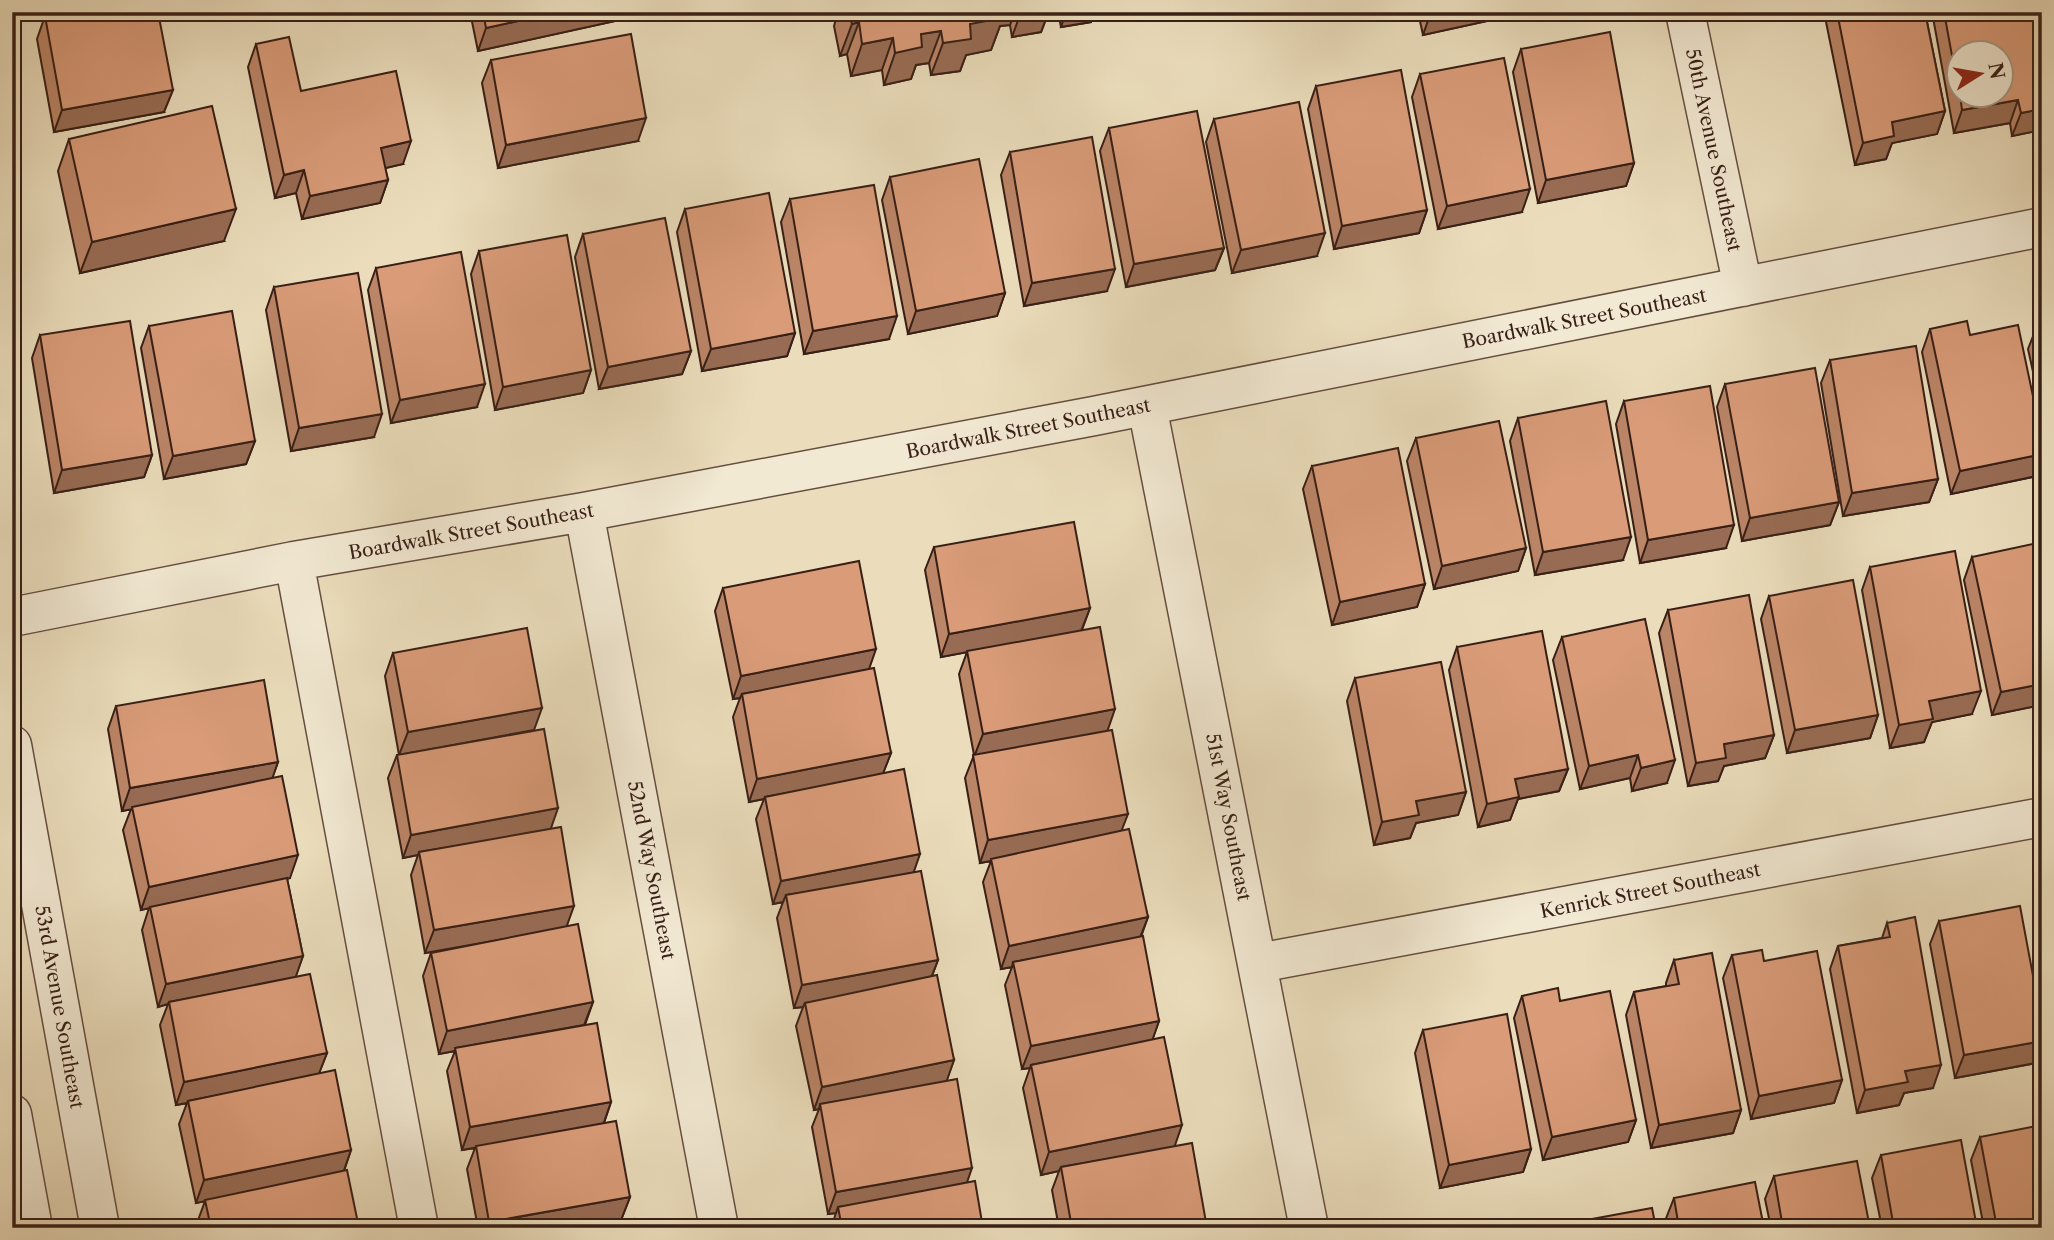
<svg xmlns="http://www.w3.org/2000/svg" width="2054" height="1240" font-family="'Libre Caslon Text',serif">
<rect width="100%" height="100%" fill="#ebddbc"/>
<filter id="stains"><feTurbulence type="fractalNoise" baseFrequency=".00286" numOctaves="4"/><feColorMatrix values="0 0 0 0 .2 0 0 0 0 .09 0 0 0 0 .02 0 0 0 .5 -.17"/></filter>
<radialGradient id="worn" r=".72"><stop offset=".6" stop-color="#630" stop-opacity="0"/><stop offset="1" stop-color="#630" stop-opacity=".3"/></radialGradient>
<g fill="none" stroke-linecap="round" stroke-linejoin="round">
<defs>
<path id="minor" d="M1685,12L1743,287
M1147,406L1309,1228
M584,512L719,1228
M294,561L419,1228
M12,617L294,561L584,512L1094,416L2042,227
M12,745L100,1228
M1259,963L2042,817
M12,1114L33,1228"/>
</defs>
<use href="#minor" stroke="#654e40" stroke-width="41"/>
<use href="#minor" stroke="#f2e9d3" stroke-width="38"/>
</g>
<path fill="#bb8567" stroke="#381f16" stroke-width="2" d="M470,12H623L620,20L478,51Z
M838,12H1094L1091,22L1061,27L1059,17L1046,19L1041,32L1012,37L1010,25L1000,26L991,50L966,55L960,71L931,75L929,63L916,65L911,79L884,85L882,70L851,76L847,54L840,56L834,26Z
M1418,12H1528L1423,35Z
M1824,12H1925L1945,111L1937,134L1892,143L1886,159L1855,165Z
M1932,12H2032L2041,130L2012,136L2010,123L1954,133Z
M2037,12H2042V36Z
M45,16L164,112L54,132L37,39Z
M256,44L301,91L403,164L385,168L388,180L380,203L302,219L296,193L275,198L248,67Z
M1521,49L1634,163L1626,186L1538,203L1513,72Z
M491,60L638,141L498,168L482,83Z
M1420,74L1522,212L1438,229L1412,97Z
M1316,86L1427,210L1419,233L1334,249L1308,109Z
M1214,119L1317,256L1232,273L1206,142Z
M1109,128L1224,248L1215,270L1126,287L1100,151Z
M69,139L224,241L80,273L58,171Z
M1010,152L1107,291L1024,306L1001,175Z
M890,177L1005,293L997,316L908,334L882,200Z
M790,199L889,339L804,354L781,222Z
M685,209L795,333L787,356L702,371L677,232Z
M583,234L691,351L682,374L599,389L575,257Z
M479,251L591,370L583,393L495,410L471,274Z
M376,268L477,407L391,423L368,290Z
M274,287L374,437L291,451L266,310Z
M2042,325V413L2028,349L2037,326Z
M149,326L255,441L246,464L164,479L141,348Z
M1930,329L1970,335L2037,476L1951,494L1922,352Z
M40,335L152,455L144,477L54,493L32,358Z
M1830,360L1938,479L1929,502L1843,516L1821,383Z
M1725,384L1839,502L1830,525L1742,541L1717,407Z
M1624,401L1726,548L1640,563L1616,424Z
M1518,418L1623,560L1535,575L1510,441Z
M1416,438L1526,548L1518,571L1434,589L1407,461Z
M1312,466L1425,584L1417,607L1332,625L1303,489Z
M934,547L1090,608L1082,630L1107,730L1122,831L1148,917L1141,937L1159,1021L1152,1040L1175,1146L1207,1228H1059L1052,1190L1059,1171L1041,1175L1023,1088L1030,1068L1022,1069L1005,985L1012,967L1001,969L983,882L991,861L980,863L965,778L974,755L959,674L967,652L941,657L925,570Z
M1972,557L2042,705L1992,715L1964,580Z
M1870,567L1972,714L1932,722L1924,742L1890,748L1862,590Z
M723,588L869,669L891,753L883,773L914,872L938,960L932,976L954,1060L946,1081L967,1182L983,1228H831L836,1213L828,1214L812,1127L819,1109L814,1110L796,1026L803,1007L794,1008L777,918L783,902L773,904L756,819L764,799L749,802L733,717L740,698L733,699L715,611Z
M1769,596L1878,715L1870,738L1787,753L1761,619Z
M1668,610L1774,735L1765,758L1724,766L1718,781L1688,786L1659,633Z
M1562,637L1667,783L1632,791L1630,778L1580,789L1553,660Z
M1457,647L1568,769L1559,791L1518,799L1510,820L1478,827L1449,670Z
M393,653L534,730L566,926L593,1002L585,1025L611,1102L604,1123L630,1197L621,1220L578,1228H478L467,1169L475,1148L462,1150L447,1071L455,1051L439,1054L423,976L431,953L486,943L425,953L411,875L418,855L403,858L388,778L397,755H399L385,676Z
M1355,678L1466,792L1458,815L1416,823L1410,838L1374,845L1347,701Z
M116,706L278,762L272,778L290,878L287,879L303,956L295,977L327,1053L319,1073L351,1150L344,1171L359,1228H198L197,1223L205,1201L196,1203L179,1124L187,1103L176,1105L160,1025L168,1004L158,1007L142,930L149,908L141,910L123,830L131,809L122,811L108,729Z
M1939,921L2036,1063L1955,1078L1930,944Z
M2042,922V951L2038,932Z
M1887,923L1933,1088L1904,1093L1899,1105L1857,1113L1830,969L1838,946L1882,938Z
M1732,955L1764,961L1842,1080L1834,1103L1751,1119L1723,978Z
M1674,960L1741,1110L1733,1133L1651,1148L1626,1015L1634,992L1666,986V983Z
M1522,996L1560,1001L1636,1120L1628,1142L1543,1160L1514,1018Z
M1423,1030L1531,1149L1523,1172L1440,1188L1415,1053Z
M1980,1137L2042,1228H1984L1971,1160Z
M1881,1155L1977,1228H1882L1872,1178Z
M1774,1176L1870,1228H1771L1765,1199Z
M1674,1198L1764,1228H1667L1665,1221Z"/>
<path fill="#986c54" stroke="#381f16" stroke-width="2" d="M558,12H623L620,20L478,51L486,28Z
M994,12H1015L1010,25L1000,26L991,50L966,55L960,71L931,75L943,43L970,24Z
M1021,12H1060L1059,17L1046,19L1041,32L1012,37Z
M1066,12H1094L1091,22L1061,27Z
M1431,12H1528L1423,35Z
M859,22L847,54L840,56L852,24Z
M941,31L929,63L916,65L911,79L884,85L895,53L921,34Z
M893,38L882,70L851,76L862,44Z
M173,90L164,112L54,132L62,110Z
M2018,100L2010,123L1954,133L1962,110Z
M2042,109L2041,130L2012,136L2021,113Z
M1945,111L1937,134L1892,143L1886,159L1855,165L1863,143L1892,122Z
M646,118L638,141L498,168L506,145Z
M411,141L403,164L373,171L381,148Z
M1634,163L1626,186L1538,203L1546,180Z
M304,170L296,193L275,198L284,175Z
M388,180L380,203L302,219L310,196Z
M1530,189L1522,212L1438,229L1447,206Z
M236,209L224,241L80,273L92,242Z
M1427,210L1419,233L1334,249L1342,226Z
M1325,233L1317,256L1232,273L1241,250Z
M1224,248L1215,270L1126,287L1134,264Z
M1115,269L1107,291L1024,306L1032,283Z
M1005,293L997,316L908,334L916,311Z
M897,316L889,339L804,354L813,331Z
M795,333L787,356L702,371L711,349Z
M691,351L682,374L599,389L608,367Z
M591,370L583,393L495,410L503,387Z
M485,384L477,407L391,423L400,400Z
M382,414L374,437L291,451L299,428Z
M255,441L246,464L164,479L173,456Z
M2042,454V462L2037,476L1951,494L1960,471Z
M152,455L144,477L54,493L62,470Z
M1938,479L1929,502L1843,516L1852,493Z
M1839,502L1830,525L1742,541L1750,518Z
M1734,525L1726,548L1640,563L1648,540Z
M1631,537L1623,560L1535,575L1543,552Z
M1526,548L1518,571L1434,589L1442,566Z
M1425,584L1417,607L1332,625L1340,602Z
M1090,608L1081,631L941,657L949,634Z
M876,649L868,672L742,694L740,698L733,699L741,676Z
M2042,684V705L1992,715L2001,692Z
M1981,691L1972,714L1932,722L1924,742L1890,748L1899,725L1929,701Z
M542,708L534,730L399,755L408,732Z
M1115,709L1107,732L974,757L983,734Z
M1878,715L1870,738L1787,753L1795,730Z
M1774,735L1765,758L1724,766L1718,781L1688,786L1696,763L1724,744Z
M891,753L882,776L765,797L764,799L749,802L757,779Z
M1638,755L1630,778L1580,789L1589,766Z
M1675,760L1667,783L1632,791L1641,768Z
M278,762L270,785L122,811L130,788Z
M1568,769L1559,791L1518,799L1510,820L1478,827L1487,804L1515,779Z
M1466,792L1458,815L1416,823L1410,838L1374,845L1382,822L1416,801Z
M558,808L550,831L419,852L418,855L403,858L411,835Z
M1128,814L1119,837L980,863L988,840Z
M920,854L912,877L786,895L783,902L773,904L781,881Z
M298,855L290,878L141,910L149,887Z
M574,906L566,928L425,953L434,930Z
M1148,917L1139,940L1013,962L1012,967L1001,969L1009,946Z
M303,956L295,979L169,1002L168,1004L158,1007L166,984Z
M938,960L929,983L805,1003L803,1007L794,1008L802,985Z
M593,1002L584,1025L455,1048V1051L439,1054L447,1031Z
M1159,1021L1151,1044L1031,1065L1030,1068L1022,1069L1031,1046Z
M2042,1041V1048L2036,1063L1955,1078L1964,1055Z
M327,1053L318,1076L188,1101L187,1103L176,1105L184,1082Z
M954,1060L946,1083L820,1104L819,1109L814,1110L822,1087Z
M1941,1065L1933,1088L1904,1093L1899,1105L1857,1113L1865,1090L1905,1071Z
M1842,1080L1834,1103L1751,1119L1759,1096Z
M611,1102L603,1125L462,1150L470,1127Z
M1741,1110L1733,1133L1651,1148L1659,1125Z
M1636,1120L1628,1142L1543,1160L1552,1137Z
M1182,1125L1174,1148L1061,1167L1059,1171L1041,1175L1049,1152Z
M1531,1149L1523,1172L1440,1188L1449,1165Z
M351,1150L343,1173L196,1203L204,1180Z
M972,1168L964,1191L838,1207L836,1213L828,1214L836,1192Z
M630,1197L621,1220L578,1228H487L489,1222Z"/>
<path fill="#d99b78" stroke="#381f16" stroke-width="2" d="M67,12H158L173,90L62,110L45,16Z
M483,12H558L486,28Z
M849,12H1002L1003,18L970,24L971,39L943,43L941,31L921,34L922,47L895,53L893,38L862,44L859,22L852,24Z
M1837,12H1925L1945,111L1892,122L1894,136L1863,143Z
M1944,12H2032L2042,63V109L2021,113L2018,100L1962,110L1960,94H2001V52H1959V94Z
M1610,32L1634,163L1546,180L1521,49Z
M631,34L646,118L506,145L491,60Z
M289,37L301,91L396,71L411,141L381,148L388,180L310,196L304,170L284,175L256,44Z
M1504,58L1530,189L1447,206L1420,74Z
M1401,70L1427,210L1342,226L1316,86Z
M1299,102L1325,233L1241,250L1214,119Z
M212,106L236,209L92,242L69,139Z
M1197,111L1224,248L1134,264L1109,128Z
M1092,137L1115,269L1032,283L1010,152Z
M979,159L1005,293L916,311L890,177Z
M874,185L897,316L813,331L790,199Z
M769,193L795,333L711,349L685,209Z
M665,218L691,351L608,367L583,234Z
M567,235L591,370L503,387L479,251Z
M461,252L485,384L400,400L376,268Z
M358,273L382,414L299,428L274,287Z
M232,311L255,441L173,456L149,326Z
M130,321L152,455L62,470L40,335Z
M1967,321L1970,335L2018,325L2042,439V454L1960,471L1930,329Z
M2042,325V350L2037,326Z
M1916,346L1938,479L1852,493L1830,360Z
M1815,368L1839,502L1750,518L1725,384Z
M1710,386L1734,525L1648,540L1624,401Z
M1606,401L1631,537L1543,552L1518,418Z
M1499,421L1526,548L1442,566L1416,438Z
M1398,448L1425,584L1340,602L1312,466Z
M1074,522L1090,608L949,634L934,547Z
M2042,542V684L2001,692L1972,557Z
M1955,551L1981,691L1929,701L1933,719L1899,725L1870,567Z
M859,561L876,649L741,676L723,588Z
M1853,580L1878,715L1795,730L1769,596Z
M1749,595L1774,735L1724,744L1726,758L1696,763L1668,610Z
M1645,619L1675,760L1641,768L1638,755L1589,766L1562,637Z
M1100,627L1115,709L983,734L967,651Z
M527,628L542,708L408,732L393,653Z
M1542,631L1568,769L1515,779L1519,797L1487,804L1457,647Z
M1441,662L1466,792L1416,801L1419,815L1382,822L1355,678Z
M874,668L891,753L757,779L742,694Z
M264,680L278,762L130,788L116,706Z
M544,729L558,808L411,835L397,755Z
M1112,730L1128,814L988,840L973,755Z
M904,769L920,854L781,881L765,797Z
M282,776L298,855L149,887L132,807Z
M561,827L574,906L434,930L419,852Z
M1129,829L1148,917L1009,946L991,859Z
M921,871L938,960L802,985L786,895Z
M287,878L303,956L166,984L150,907Z
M2020,906L2042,1024V1041L1964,1055L1939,921Z
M1915,917L1941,1065L1905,1071L1908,1082L1865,1090L1838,946L1890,937L1887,923Z
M578,924L593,1002L447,1031L431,953Z
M1143,936L1159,1021L1031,1046L1013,962Z
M1762,950L1764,961L1817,951L1842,1080L1759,1096L1732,955Z
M1712,953L1741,1110L1659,1125L1634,992L1679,984L1674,960Z
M310,974L327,1053L184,1082L169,1002Z
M937,975L954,1060L822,1087L805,1003Z
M1558,988L1560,1001L1610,991L1636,1120L1552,1137L1522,996Z
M1507,1014L1531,1149L1449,1165L1423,1030Z
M597,1023L611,1102L470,1127L455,1048Z
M1164,1037L1182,1125L1049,1152L1031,1065Z
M335,1070L351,1150L204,1180L188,1101Z
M957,1079L972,1168L836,1192L820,1104Z
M616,1121L630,1197L489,1222L476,1146Z
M2042,1125V1228H1997L1980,1137Z
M1961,1140L1977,1228H1894L1881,1155Z
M1192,1143L1207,1228H1072L1061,1167Z
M1857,1161L1870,1228H1783L1774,1176Z
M347,1170L359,1228H211L205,1200Z
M975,1181L983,1228H842L838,1207Z
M1755,1182L1764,1228H1679L1674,1198Z
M1652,1208L1656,1228H1571L1570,1223Z
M634,1219L636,1228H584Z"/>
<g text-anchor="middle" stroke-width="5" stroke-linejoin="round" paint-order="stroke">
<g font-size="19" fill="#381f16" stroke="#f2e9d3">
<text transform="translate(1714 150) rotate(78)" y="7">50th Avenue Southeast</text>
<text transform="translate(1584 318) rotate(-11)" y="7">Boardwalk Street Southeast</text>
<text transform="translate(1028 428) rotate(-11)" y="7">Boardwalk Street Southeast</text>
<text transform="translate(471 531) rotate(-10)" y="7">Boardwalk Street Southeast</text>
<text transform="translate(1229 817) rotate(79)" y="7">51st Way Southeast</text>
<text transform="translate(652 870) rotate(79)" y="7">52nd Way Southeast</text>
<text transform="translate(1650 890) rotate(-11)" y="7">Kenrick Street Southeast</text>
<text transform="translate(60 1007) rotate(80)" y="7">53rd Avenue Southeast</text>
</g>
</g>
<rect width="2054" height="1240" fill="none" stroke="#ebddbc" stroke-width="42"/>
<rect x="14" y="14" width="2026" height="1212" fill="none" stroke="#381f16" stroke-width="3.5"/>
<rect x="21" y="21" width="2012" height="1198" fill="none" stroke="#381f16" stroke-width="2"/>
<g transform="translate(1980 74) rotate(79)"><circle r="33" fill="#f2e9d3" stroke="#a89887" stroke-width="2"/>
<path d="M0-5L12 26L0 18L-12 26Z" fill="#8f2418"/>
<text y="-10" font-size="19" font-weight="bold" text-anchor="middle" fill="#381f16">N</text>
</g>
<rect width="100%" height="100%" filter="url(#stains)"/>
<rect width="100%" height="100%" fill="url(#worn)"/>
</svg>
